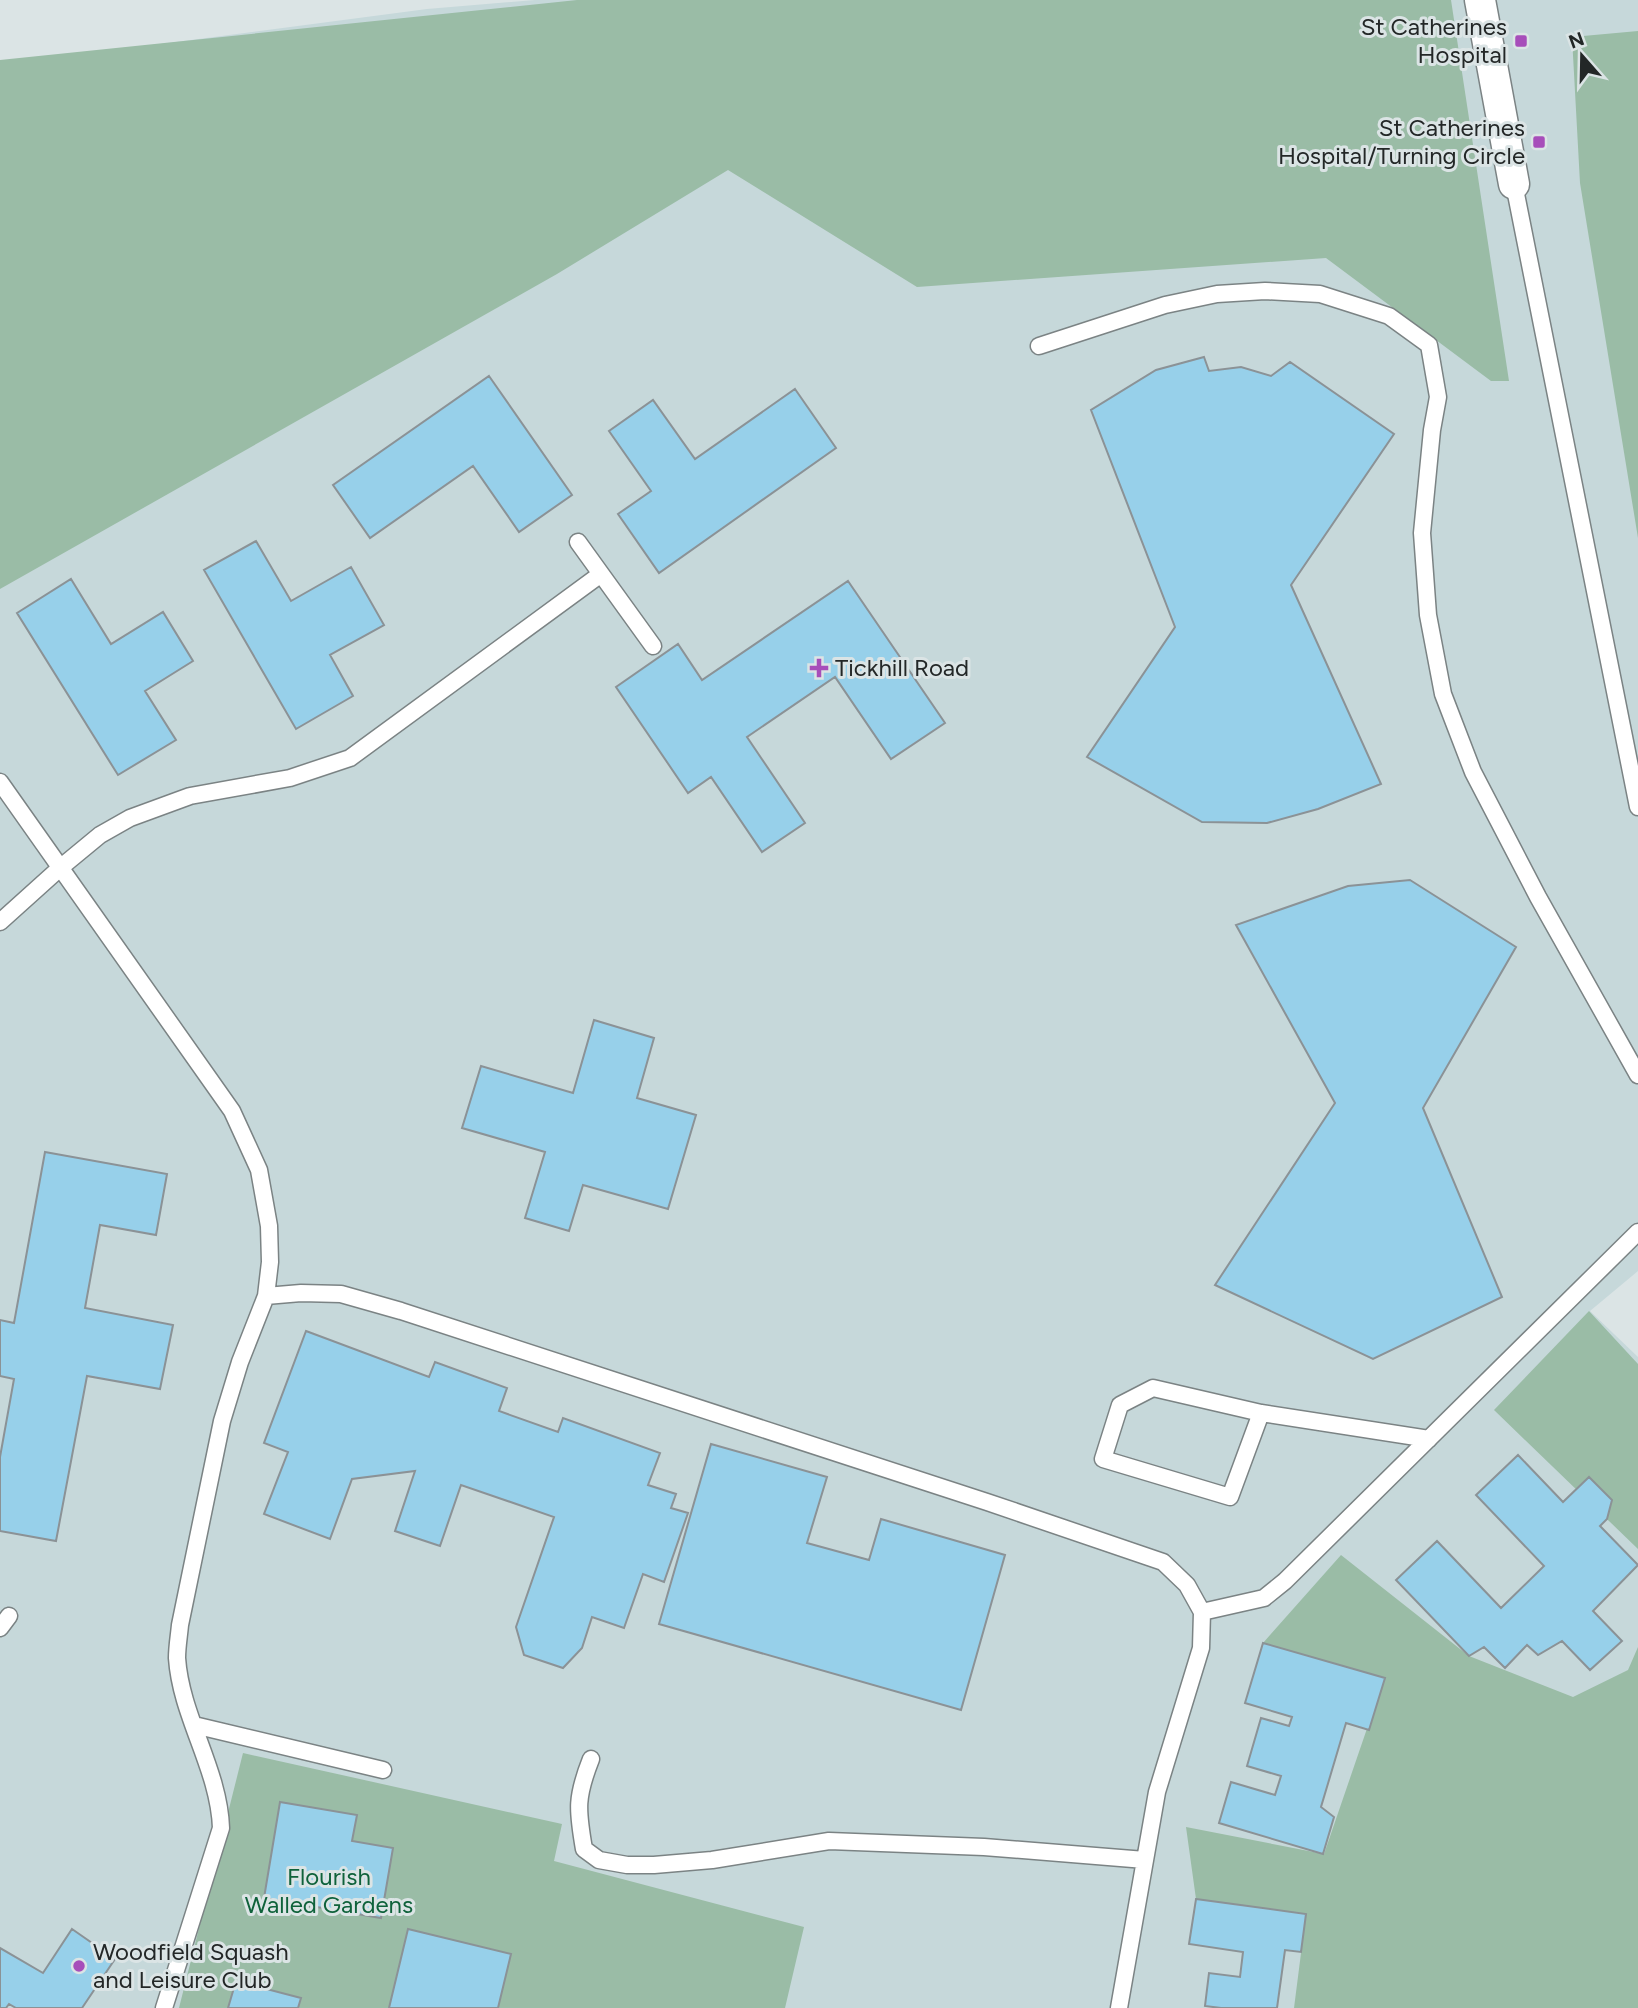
<svg xmlns="http://www.w3.org/2000/svg" width="1638" height="2008" font-family="Figtree,sans-serif">
<rect width="100%" height="100%" fill="#dbe4e5"/>
<path fill="#c6d8da" d="M535,0H1638V1271L1590,1311L1638,1357V2008H0V65L427,9Z"/>
<path fill="#9abca6" d="M577,0H1451L1509,381H1491L1326,258L917,287L728,170L557,274L0,589V60Z
M1638,31V538L1580,183L1572,37Z
M1589,1311L1638,1364V1549L1494,1410Z
M1341,1555L1469,1656L1573,1697L1628,1670L1638,1647V2008H1294L1306,1914L1196,1899L1186,1827L1324,1854L1384,1679L1263,1643Z
M243,1753L562,1824L554,1861L804,1927L785,2008H179Z"/>
<path fill="#97d0ea" stroke="#8b9296" stroke-width="2" d="M1204,357L1209,371L1241,367L1271,376L1290,362L1394,434L1291,585L1381,784L1318,809L1267,823L1202,822L1087,757L1175,627L1091,410L1156,370Z
M489,376L572,495L519,532L473,466L370,538L333,485Z
M795,389L836,448L659,573L618,514L651,491L609,431L653,400L695,459Z
M256,541L291,601L351,567L384,625L330,655L353,696L296,729L204,570Z
M71,579L111,644L163,612L193,661L145,691L176,740L118,775L17,613Z
M848,581L945,723L891,759L835,677L747,737L805,823L762,852L711,777L688,793L616,687L678,644L702,680Z
M1410,880L1516,947L1423,1108L1502,1297L1373,1359L1215,1285L1335,1103L1236,925L1348,886Z
M594,1020L654,1038L637,1098L696,1115L668,1209L583,1185L569,1231L525,1218L545,1152L462,1128L481,1066L573,1093Z
M45,1152L167,1174L156,1235L100,1225L85,1308L173,1325L160,1389L87,1376L56,1541L0,1531V1457L14,1379L0,1376V1320L14,1323Z
M306,1331L429,1377L435,1362L507,1388L499,1411L558,1432L563,1418L660,1453L648,1485L676,1494L671,1508L688,1513L664,1582L643,1574L624,1628L592,1617L582,1648L563,1668L524,1655L516,1627L554,1517L461,1485L440,1546L395,1531L415,1471L352,1479L330,1539L264,1514L288,1452L264,1443Z
M711,1444L827,1477L807,1543L869,1560L881,1519L1005,1555L961,1710L659,1624Z
M1518,1455L1563,1502L1589,1477L1612,1500L1607,1519L1600,1526L1638,1565L1593,1611L1622,1641L1590,1670L1562,1641L1538,1655L1527,1645L1505,1668L1484,1647L1469,1656L1396,1580L1437,1541L1501,1608L1544,1566L1476,1495Z
M1263,1643L1385,1678L1369,1730L1346,1723L1321,1807L1334,1817L1323,1854L1219,1823L1231,1782L1275,1795L1281,1776L1247,1766L1261,1718L1289,1726L1292,1717L1245,1703Z
M280,1802L357,1815L352,1841L393,1848L381,1918L264,1898Z
M1196,1899L1306,1914L1301,1952L1285,1950L1277,2008H1221L1205,2006L1209,1973L1240,1977L1243,1952L1189,1944Z
M72,1929L115,1959L82,2008H16L9,2004L6,2008H0V1948L43,1973Z
M408,1929L511,1954L498,2008H389Z
M236,1981L301,1998L298,2008H228Z"/>
<g fill="none" stroke-linecap="round" stroke-linejoin="round">
<defs>
<path id="lane" d="M1514,184L1638,807
M1039,346L1165,305L1217,294L1265,291L1320,294L1389,316L1429,345L1438,397L1432,430L1422,533L1428,615L1443,694L1473,772L1538,897L1638,1075
M578,542L653,646
M0,782L232,1111L259,1170L269,1226L270,1262L266,1296L240,1362L222,1421L180,1625C179,1636 177,1647 177,1658C181,1717 219,1769 221,1828L164,2008
M0,922L60,868L100,835L130,818L190,796L290,778L350,758L601,574
M266,1296L301,1293L341,1294L401,1311L987,1502L1163,1562L1187,1585L1202,1612L1201,1648L1157,1792L1119,2008
M1261,1413L1230,1497L1103,1459L1120,1405L1153,1388L1261,1413L1429,1439
M1202,1612L1264,1598L1285,1581L1638,1232
M0,1628L9,1616
M194,1725L383,1770
M591,1759C576,1797 577,1809 584,1849L599,1860L627,1865H654L712,1860L829,1841L984,1847L1145,1860"/>
<path id="street" d="M1480,0L1514,184"/>
</defs>
<use href="#lane" stroke="#7b8384" stroke-width="19"/>
<use href="#street" stroke="#7b8384" stroke-width="33"/>
<use href="#lane" stroke="#fff" stroke-width="16"/>
<use href="#street" stroke="#fff" stroke-width="30"/>
</g>
<g fill="#a74eba" stroke="#dbe4e5" stroke-width="2.5">
<rect x="1514" y="34" width="14" height="14" rx="3.5"/>
<rect x="1532" y="135" width="14" height="14" rx="3.5"/>
<path d="M815.5 657.5h7v7h7v7h-7v7h-7v-7h-7v-7h7z"/>
<circle cx="79" cy="1966" r="7"/>
</g>
<g text-anchor="middle" stroke-width="6" stroke-linejoin="round" paint-order="stroke">
<g font-size="24" fill="#232727" stroke="#dbe4e5" text-anchor="end">
<text x="1507" y="35">St Catherines<tspan x="1507" dy="28">Hospital</tspan></text>
<text x="1525" y="136">St Catherines<tspan x="1525" dy="28">Hospital/Turning Circle</tspan></text>
<text x="835" y="676" text-anchor="start">Tickhill Road</text>
<text x="93" y="1960" text-anchor="start">Woodfield Squash<tspan x="93" dy="28">and Leisure Club</tspan></text>
</g>
<g font-size="24" fill="#0f623b" stroke="#dbe4e5">
<text x="329" y="1885">Flourish<tspan x="329" dy="28">Walled Gardens</tspan></text>
</g>
</g>
<g transform="translate(1582 56) rotate(340)" stroke="#dbe4e5" stroke-width="5" paint-order="stroke">
<path d="M0-5L12 26L0 18L-12 26Z" fill="#232727"/>
<text y="-10" font-size="19" font-weight="bold" text-anchor="middle" fill="#232727">N</text>
</g>
</svg>
